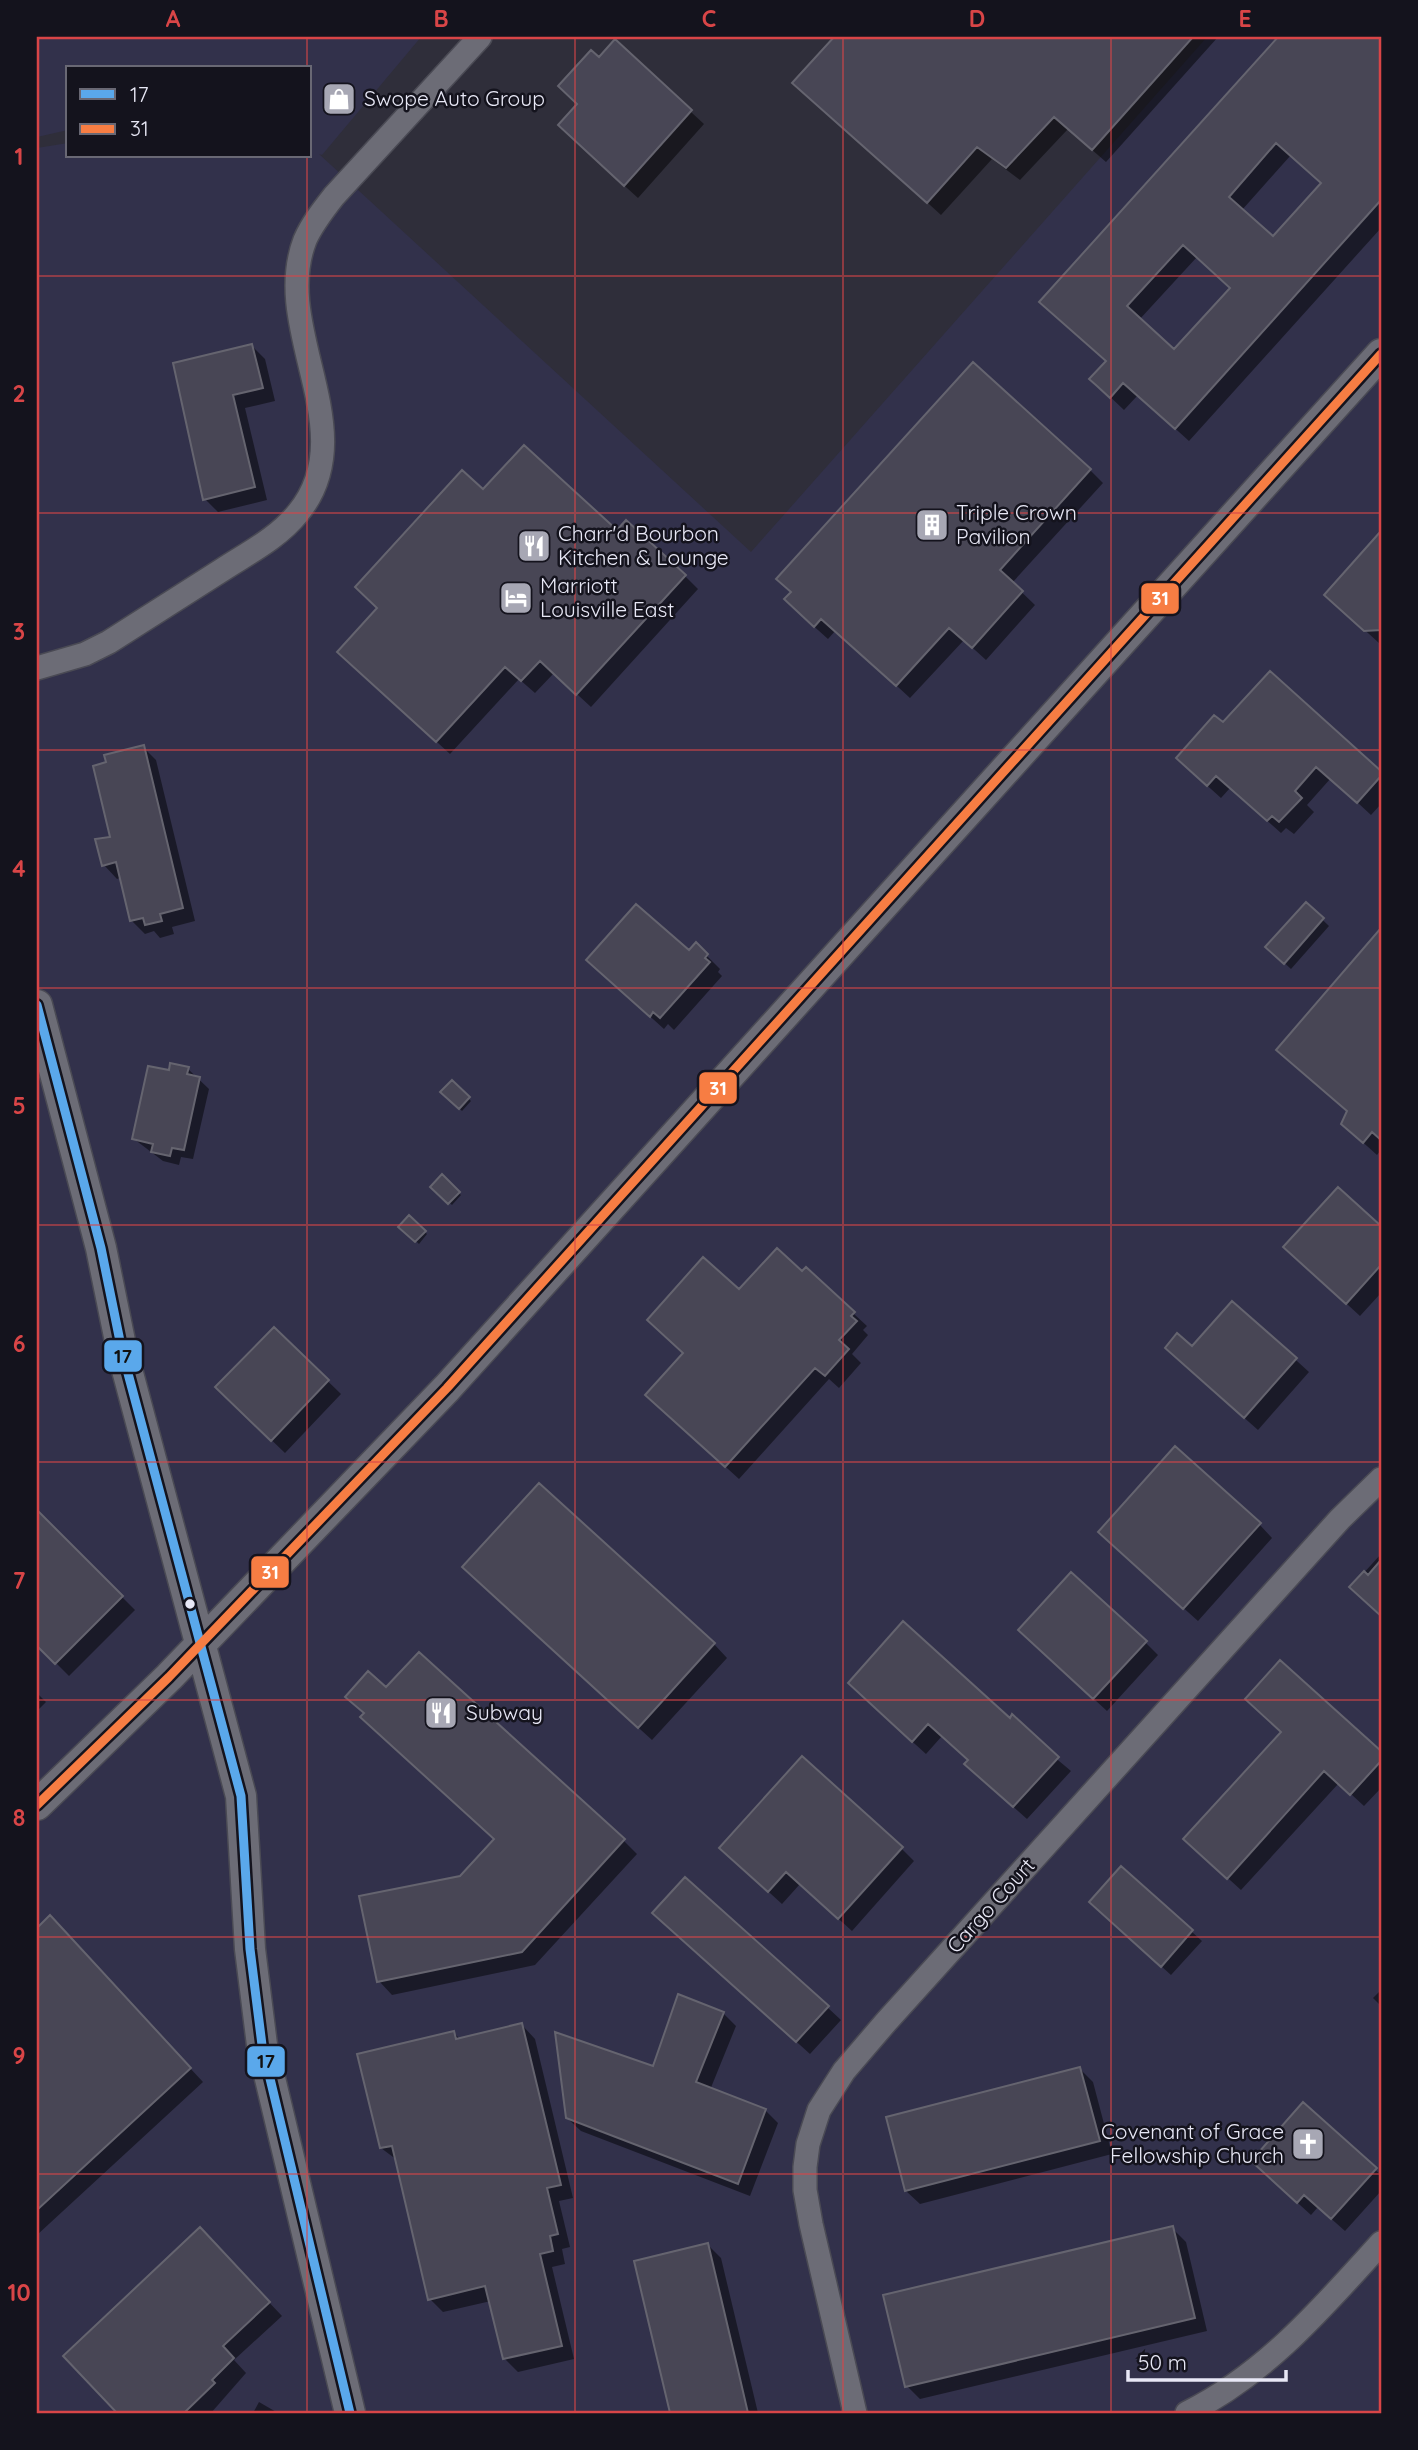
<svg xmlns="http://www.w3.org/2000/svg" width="1418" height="2450" font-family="Quicksand,sans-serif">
<rect width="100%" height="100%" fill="#2f2e3a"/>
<path fill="#32314b" d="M37,37H421L322,155L319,154L751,552L1207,37H1381V2413H37V148L68,143V156H310V68H68V130L37,137Z"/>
<path fill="#0007" fill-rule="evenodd" d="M837,37H1218L1106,162L1068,129L1020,180L992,159L941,215L795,82Z
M1280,37H1381V228L1189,441L1138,395L1124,410L1105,392L1108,362L1042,302ZM1291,155L1323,184L1274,239L1242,210ZM1197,257L1232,289L1174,352L1139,320Z
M615,42L704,124L638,198L573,139L579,104L599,59Z
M252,346L265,359L275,401L245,408L267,500L218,512L205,499L175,365Z
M1090,470L1103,483L1012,583L1035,605L986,660L964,640L910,698L836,630L828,639L799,613Z
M483,492L617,533L685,576L698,589L591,707L554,673L535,693L519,679L450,754L353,665L379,608Z
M1381,534V643H1379L1326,595Z
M1270,674L1381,773V804L1371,815L1331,778L1307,805L1314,812L1294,834L1286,828L1281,833L1230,788L1221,798L1191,771Z
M143,747L156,760L195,921L172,927L174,934L160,938L154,931L145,934L132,921L122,877L117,879L104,865Z
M1306,904L1329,926L1291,969L1267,947Z
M1381,931V1150L1377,1155L1357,1137L1349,1112L1279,1050Z
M696,945L720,969L718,972L722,976L674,1030L668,1024L664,1029L602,973L689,953Z
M188,1069L209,1089L193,1159L181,1157L179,1165L163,1161L134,1139L170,1073Z
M452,1082L471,1101L462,1111L443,1092Z
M442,1177L461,1195L452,1205L433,1187Z
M1338,1189L1381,1228V1293L1360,1316L1299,1260Z
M409,1217L427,1234L419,1244L400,1226Z
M806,1270L867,1326L863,1330L868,1335L852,1354L861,1363L839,1388L829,1379L739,1479L661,1408Z
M1233,1303L1309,1372L1258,1430L1180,1361Z
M274,1329L341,1394L285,1453L230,1400Z
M37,1512L135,1610L69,1676L37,1644Z
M1259,1524L1272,1538L1198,1621L1113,1545Z
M1381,1554V1614L1351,1587Z
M477,1581L714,1644L727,1658L652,1740Z
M1145,1642L1158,1655L1107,1711L1033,1643Z
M1280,1662L1381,1753V1788L1364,1806L1339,1783L1241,1890L1199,1852L1283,1733Z
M37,1693L46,1702L37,1711Z
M863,1697L1010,1720L1071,1771L1027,1819L980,1777L969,1761L942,1736L926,1754Z
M496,1839L624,1841L637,1854L535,1965L392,1995L379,1981L461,1878Z
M901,1848L914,1861L852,1931L800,1884L782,1904L735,1861Z
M1121,1868L1202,1941L1171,1975L1101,1912Z
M50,1918L203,2082L37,2235V1930Z
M668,1926L827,2007L841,2020L810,2054Z
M1381,1990V2006L1373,1998Z
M723,2013L736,2026L710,2090L765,2110L778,2123L750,2196L581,2131L567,2118L654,2068Z
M522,2025L535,2039L573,2198L559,2201L570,2247L562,2249L565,2264L552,2267L574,2359L518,2372L505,2359L491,2301L443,2312L430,2299L397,2160L381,2148L454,2033L461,2040Z
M1080,2069L1093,2082L1112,2154L920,2204L906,2191Z
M1303,2105L1381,2175V2191L1345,2231L1318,2207L1311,2215L1266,2174Z
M1172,2228L1186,2242L1207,2331L920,2399L907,2386Z
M213,2243L282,2316L234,2360L246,2373L211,2413H120L65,2356Z
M708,2245L721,2258L758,2413H672L636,2262Z
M259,2402L278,2413H253Z"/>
<path fill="#484655" stroke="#65646f" stroke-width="2" fill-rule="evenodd" d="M834,37H1193L1092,150L1054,117L1006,168L977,147L927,203L792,83Z
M1278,37H1381V200L1175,429L1123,383L1110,398L1097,386L1089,379L1106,361L1039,302ZM1276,143L1321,183L1273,236L1229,197ZM1183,245L1230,288L1174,349L1127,306Z
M615,39L692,110L624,186L558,125L577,104L558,86L591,50L599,57Z
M252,344L263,388L233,395L255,487L203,500L173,363Z
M973,362L1091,469L1000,570L1023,591L972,648L949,628L896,686L821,619L814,627L784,599L791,592L776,579Z
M524,445L617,530L626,520L686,575L576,695L540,661L521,681L505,667L436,742L337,652L377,608L355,587L462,470L483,489Z
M1381,531V630L1364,631L1324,595Z
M1270,671L1381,771V776L1357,803L1316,767L1295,791L1302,798L1279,822L1272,816L1267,821L1216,776L1207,786L1176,758L1214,715L1223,722Z
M144,745L183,908L160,914L162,921L145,925L143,918L130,921L116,862L102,866L95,839L110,837L93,766L106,762L104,755Z
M1306,902L1324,918L1284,964L1265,947Z
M636,904L689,950L696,942L708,954L705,958L710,962L660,1018L653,1012L650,1017L586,960Z
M1381,928V1140L1372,1132L1363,1143L1341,1124L1347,1111L1276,1050Z
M170,1063L189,1067L187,1074L200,1077L184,1150L172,1148L170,1156L151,1152L153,1144L132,1139L148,1066L169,1070Z
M452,1080L470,1097L459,1109L440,1092Z
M442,1174L460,1192L448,1204L430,1187Z
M1338,1187L1381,1226V1265L1346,1304L1283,1247Z
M409,1215L426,1231L415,1242L398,1227Z
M777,1248L802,1271L806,1267L855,1312L851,1316L857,1321L839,1340L849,1349L825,1376L815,1368L725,1467L645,1395L683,1353L647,1320L703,1257L739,1289Z
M1232,1301L1297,1358L1244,1418L1165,1348L1177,1333L1192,1346Z
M274,1327L329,1380L271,1441L215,1387Z
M1175,1446L1261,1523L1183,1609L1098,1532Z
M539,1483L715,1643L638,1728L462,1567Z
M37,1510L123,1596L55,1664L37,1646Z
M1381,1560V1616L1349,1587L1364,1571L1368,1575Z
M1071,1572L1147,1641L1093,1699L1018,1630Z
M903,1621L1010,1718L1012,1714L1059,1757L1013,1807L964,1764L968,1760L928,1724L912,1742L848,1683Z
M419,1652L625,1839L522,1952L377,1982L359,1896L460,1876L494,1839L360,1717L364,1713L345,1697L368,1671L386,1687Z
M1280,1660L1381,1751V1761L1350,1795L1324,1771L1227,1879L1183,1839L1281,1732L1245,1699Z
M802,1756L903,1847L838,1919L786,1872L768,1892L719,1848Z
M1121,1866L1193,1930L1161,1967L1089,1902Z
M685,1877L829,2006L796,2042L652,1913Z
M50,1915L191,2068L37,2210V1928Z
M678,1994L724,2012L696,2082L766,2109L738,2184L566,2118L555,2032L653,2066Z
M522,2023L561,2185L547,2188L558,2234L550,2236L553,2251L540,2254L562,2346L503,2359L485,2286L428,2300L392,2146L380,2148L357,2054L454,2031L456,2039Z
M1080,2067L1100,2141L905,2191L886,2117Z
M1303,2102L1377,2168L1331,2219L1304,2195L1297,2203L1251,2161Z
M1173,2226L1195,2318L905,2387L883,2295Z
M200,2227L270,2302L223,2346L234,2358L212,2380L215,2383L184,2413H117L63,2356Z
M708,2243L738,2370L748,2413H670L634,2261Z"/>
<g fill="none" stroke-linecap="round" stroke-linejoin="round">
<defs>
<path id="minor" d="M37,668L85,654L109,642C147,618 184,594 222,570C248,553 278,538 298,513C365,431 270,330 305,240C312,224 323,210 334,196L480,37
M855,2413L811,2224L805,2190V2167L808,2144L819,2110L844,2071L886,2022L1340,1519L1381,1479
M1187,2413C1266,2374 1323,2307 1381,2243"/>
<path id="tertiary" d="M37,1005L101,1248L122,1351L241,1796L250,1949L262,2045L350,2413
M37,1805L169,1677L447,1388L1381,354"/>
</defs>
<use href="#minor" stroke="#4a4a54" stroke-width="26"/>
<use href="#tertiary" stroke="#4a4a54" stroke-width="33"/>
<use href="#minor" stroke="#6c6c76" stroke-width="23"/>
<use href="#tertiary" stroke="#6c6c76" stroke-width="30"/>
<defs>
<path id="bus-1" d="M37,1005L101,1248L122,1351L241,1796L250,1949L262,2045L350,2413"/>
<path id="bus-2" d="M37,1805L169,1677L447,1388L1381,354"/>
</defs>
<use href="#bus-1" stroke="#14131d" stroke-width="14"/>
<use href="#bus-2" stroke="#14131d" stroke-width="14"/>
<use href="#bus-1" stroke="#5aa8eb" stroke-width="9"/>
<use href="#bus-2" stroke="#f77d43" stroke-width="9"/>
</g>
<path fill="none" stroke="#d94547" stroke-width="2" stroke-opacity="0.55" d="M307,37V68M575,37V2413M843,37V2413M1111,37V2413M307,156V2413M37,276H1381M37,513H1381M37,750H1381M37,988H1381M37,1225H1381M37,1462H1381M37,1700H1381M37,1937H1381M37,2174H1381"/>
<defs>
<symbol id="shop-square" viewBox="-11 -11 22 22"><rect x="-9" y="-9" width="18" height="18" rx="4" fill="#a7a7b4" stroke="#14131d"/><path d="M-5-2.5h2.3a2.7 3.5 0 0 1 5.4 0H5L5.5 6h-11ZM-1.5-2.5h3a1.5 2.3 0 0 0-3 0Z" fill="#fff"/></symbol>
<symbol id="building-square" viewBox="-11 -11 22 22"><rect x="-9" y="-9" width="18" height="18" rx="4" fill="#a7a7b4" stroke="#14131d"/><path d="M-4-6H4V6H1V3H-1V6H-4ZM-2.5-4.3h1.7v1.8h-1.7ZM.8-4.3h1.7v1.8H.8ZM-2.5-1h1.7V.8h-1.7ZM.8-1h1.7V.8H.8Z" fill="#fff"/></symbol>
<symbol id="restaurant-square" viewBox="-11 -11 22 22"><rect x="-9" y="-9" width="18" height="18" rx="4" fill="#a7a7b4" stroke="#14131d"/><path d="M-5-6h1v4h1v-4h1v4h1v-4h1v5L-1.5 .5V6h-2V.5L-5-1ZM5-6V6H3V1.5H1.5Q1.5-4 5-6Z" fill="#fff"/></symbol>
<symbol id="hotel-square" viewBox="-11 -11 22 22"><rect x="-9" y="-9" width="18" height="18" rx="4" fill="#a7a7b4" stroke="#14131d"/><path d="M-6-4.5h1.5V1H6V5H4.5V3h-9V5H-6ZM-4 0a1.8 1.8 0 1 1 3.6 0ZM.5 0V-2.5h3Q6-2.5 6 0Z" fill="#fff"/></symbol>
<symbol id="church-square" viewBox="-11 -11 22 22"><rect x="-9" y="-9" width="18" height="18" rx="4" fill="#a7a7b4" stroke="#14131d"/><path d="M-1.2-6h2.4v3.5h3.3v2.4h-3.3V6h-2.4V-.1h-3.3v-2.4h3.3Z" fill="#fff"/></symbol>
</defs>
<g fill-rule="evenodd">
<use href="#shop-square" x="320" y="80" width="38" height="38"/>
<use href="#building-square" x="913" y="506" width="38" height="38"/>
<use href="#restaurant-square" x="515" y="527" width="38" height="38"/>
<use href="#hotel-square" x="497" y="579" width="38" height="38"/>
<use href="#restaurant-square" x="422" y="1694" width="38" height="38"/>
<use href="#church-square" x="1289" y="2125" width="38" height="38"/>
</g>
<circle fill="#e8e8f6" stroke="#14131d" stroke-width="2.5" cx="190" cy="1604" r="6"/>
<g text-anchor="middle" stroke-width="5" stroke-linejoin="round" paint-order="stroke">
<g font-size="21" fill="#e8e8f6" stroke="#14131d" text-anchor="start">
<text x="364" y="106">Swope Auto Group</text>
<text x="956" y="520">Triple Crown<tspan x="956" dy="24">Pavilion</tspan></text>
<text x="558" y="541">Charr'd Bourbon<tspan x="558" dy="24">Kitchen &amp; Lounge</tspan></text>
<text x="540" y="593">Marriott<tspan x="540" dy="24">Louisville East</tspan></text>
<text x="466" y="1720">Subway</text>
<text x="1284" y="2139" text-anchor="end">Covenant of Grace<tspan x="1284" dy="24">Fellowship Church</tspan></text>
</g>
<g font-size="21" fill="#e8e8f6" stroke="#14131d">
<text transform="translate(991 1906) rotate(-48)" y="7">Cargo Court</text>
</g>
</g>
<g stroke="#14131d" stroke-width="2.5">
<rect x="1140" y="582" width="40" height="33" rx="7" fill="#f77d43"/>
<rect x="698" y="1071" width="40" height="34" rx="7" fill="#f77d43"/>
<rect x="103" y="1339" width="40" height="34" rx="7" fill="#5aa8eb"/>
<rect x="250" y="1555" width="40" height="34" rx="7" fill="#f77d43"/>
<rect x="246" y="2045" width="40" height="33" rx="7" fill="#5aa8eb"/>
</g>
<g font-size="19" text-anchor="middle" font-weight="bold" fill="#fff">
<text x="1160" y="605">31</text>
<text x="718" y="1095">31</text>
<text x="270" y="1579">31</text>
</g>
<g font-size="19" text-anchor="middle" font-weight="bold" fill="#111">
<text x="123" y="1363">17</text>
<text x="266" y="2068">17</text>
</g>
<rect width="1418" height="2450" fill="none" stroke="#14131d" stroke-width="77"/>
<rect x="66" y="66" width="245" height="91" fill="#14131d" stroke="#696874" stroke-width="2"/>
<rect x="80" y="89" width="35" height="10" fill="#5aa8eb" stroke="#696874" stroke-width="2"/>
<text x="130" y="102" font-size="21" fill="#e8e8f6">17</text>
<rect x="80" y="124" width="35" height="10" fill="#f77d43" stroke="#696874" stroke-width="2"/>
<text x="130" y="136" font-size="21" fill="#e8e8f6">31</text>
<path d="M1128 2370v10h158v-10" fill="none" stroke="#e8e8f6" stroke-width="3.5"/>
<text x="1138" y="2370" font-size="21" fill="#e8e8f6" stroke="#14131d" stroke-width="5" paint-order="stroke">50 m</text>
<rect x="38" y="38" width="1342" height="2374" fill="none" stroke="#d94547" stroke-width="2.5"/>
<g font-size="23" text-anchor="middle" font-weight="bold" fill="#d94547">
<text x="173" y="27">A</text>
<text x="441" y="27">B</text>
<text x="709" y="27">C</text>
<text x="977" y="27">D</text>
<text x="1245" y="27">E</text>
<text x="19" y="165">1</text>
<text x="19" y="402">2</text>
<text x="19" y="640">3</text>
<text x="19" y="877">4</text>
<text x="19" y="1114">5</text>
<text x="19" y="1352">6</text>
<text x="19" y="1589">7</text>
<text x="19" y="1826">8</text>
<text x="19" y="2064">9</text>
<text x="19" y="2301">10</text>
</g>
</svg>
